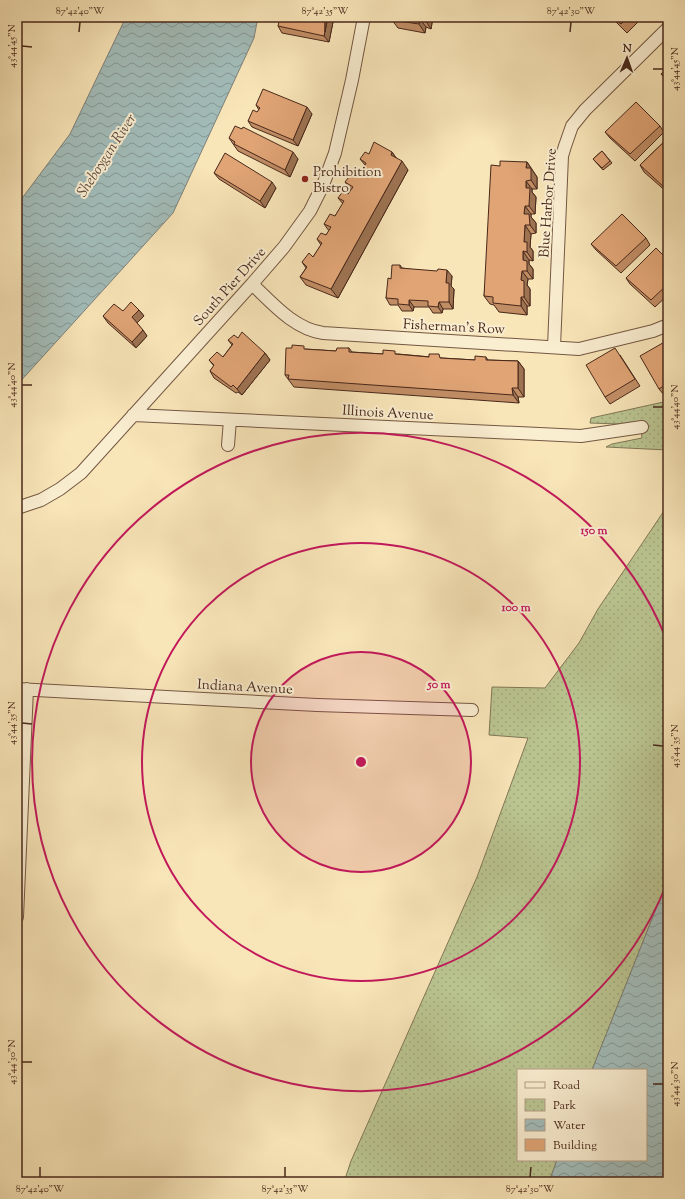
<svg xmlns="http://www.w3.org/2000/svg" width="685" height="1199" font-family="'Sorts Mill Goudy',serif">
<defs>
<pattern id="park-dots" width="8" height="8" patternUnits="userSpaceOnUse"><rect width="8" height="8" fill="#bac591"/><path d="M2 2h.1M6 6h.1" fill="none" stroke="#a1a97c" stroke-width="1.8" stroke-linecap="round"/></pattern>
<pattern id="water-waves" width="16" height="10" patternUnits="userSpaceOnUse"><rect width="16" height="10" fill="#a2bcb9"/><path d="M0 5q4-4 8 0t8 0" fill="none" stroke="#869996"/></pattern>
</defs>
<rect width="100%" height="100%" fill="#f8e5b8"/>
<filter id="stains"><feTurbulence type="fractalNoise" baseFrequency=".005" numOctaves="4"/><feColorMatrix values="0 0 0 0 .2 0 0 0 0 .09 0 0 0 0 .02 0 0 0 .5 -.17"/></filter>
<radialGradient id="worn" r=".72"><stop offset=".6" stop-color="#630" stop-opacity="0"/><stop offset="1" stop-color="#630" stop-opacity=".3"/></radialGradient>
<path fill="url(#park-dots)" stroke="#817656" d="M668,401V450L606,447L612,444L642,438L640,422L619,424L590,423L591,418Z
M668,505V881L658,904L592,1070H518V1160H557L549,1182H344L351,1161L477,877L528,738L489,735L492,687L545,688L579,643L598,609Z"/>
<path fill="url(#water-waves)" stroke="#7e817a" d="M126,17H258L254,38L173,213L17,385V205L70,134Z
M668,881V1182H549L557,1160H646V1070H592L658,904Z"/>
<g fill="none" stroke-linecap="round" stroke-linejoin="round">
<defs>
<path id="minor" d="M252,284C272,303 294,329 323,333L579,349L653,331L668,325
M554,347L562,156L565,146L572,126L585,110L668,28
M133,415L581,436L642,427
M228,445L230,420
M17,508L41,500L60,489L81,473L252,284L284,247L310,211L323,185L335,153L352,80L364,17
M17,689L317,705L472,710
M17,917L27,689"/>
</defs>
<use href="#minor" stroke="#745742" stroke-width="14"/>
<use href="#minor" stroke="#faeed1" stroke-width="12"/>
</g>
<path fill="#c18d65" stroke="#48281b" d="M334,17L329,42L282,33L278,26Z
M391,17H433L431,29L426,27L425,33L398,28L392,20V19Z
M611,17H643L627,33Z
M668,67V82L661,74Z
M256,105L312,114L298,146L252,127L248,121L259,110Z
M660,126L664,132L635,161L610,138L605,132Z
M229,138L298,159L290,177L238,151Z
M668,138V193L644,172L640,165Z
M602,151L612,163L603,170L593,159Z
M392,152L397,159L408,170L338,298L306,285L300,277L306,268L302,262L313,257L321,245L317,239L326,235L329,231L324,224L335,216L343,204L338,198L348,194L351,190L345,182L359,177L365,165L360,159L369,154Z
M527,162L537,177V189H532V192L536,197L535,214H531V217L536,223V233L531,234L530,247L533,251V261L529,260V264L533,269V279H528L527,285L530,289V306H527V315L499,312L494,305L490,304L484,296L500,166Z
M214,173L276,188L265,208L219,179Z
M646,238L650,245L621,273L596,250L591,244Z
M668,260V295L655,307L630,284L626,278Z
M400,265L402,268L452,276L451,286L454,289L453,309H443L442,313H433L429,307H414L413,311H402L398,305H390L386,298L391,279Z
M139,310L144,316L137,323L147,336L136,348L108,323L103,316L123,311Z
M238,338L265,353L270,360L242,395L238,392L236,393L214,378L210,371L214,366L209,360L223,357L232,345L228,340Z
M668,340V393L664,395L659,389Z
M349,348L352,352L383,354H398L442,358L475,360L486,357L488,360L518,361L524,369V397H518L519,403L294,387L285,375L305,349L336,351Z
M620,355L640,386L610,404L605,397Z
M17,452L20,462L17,463Z"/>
<path fill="#9d7352" stroke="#48281b" d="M328,17H334L329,42L324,36Z
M426,17H433L431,29L425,20Z
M420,19L426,27L425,33L419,24Z
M307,107L312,114L298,146L293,140Z
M293,152L298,159L290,177L285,170Z
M392,152L398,161L391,155Z
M402,161L408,170L338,298L331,289Z
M527,162L537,177V189L531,180L526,168Z
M526,181L532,189V192L536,197L535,214L529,206L526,188Z
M272,182L276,188L265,208L260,201Z
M525,206L531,214V217L536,223V233L530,225L524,214Z
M525,225L531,234L530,247L533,251V261L527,252L524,242Z
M523,251L529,260V264L533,269V279L527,271L523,260Z
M447,270L452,276L451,286L454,289L453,309L449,302L446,283Z
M522,271L528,279L527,285L530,289V306L524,297L521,280Z
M521,297L527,306V315L521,306Z
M409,300L414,307L413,311L409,305Z
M439,302L443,309L442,313L438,307Z
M139,310L144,316L136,324L132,317Z
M143,330L147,336L136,348L132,342Z
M265,353L270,360L242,395L237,389Z
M518,361L524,369V397L518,388Z
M512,388L518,397L519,403L513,395Z
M17,452L20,462L17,457Z"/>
<path fill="#e0a475" stroke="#48281b" d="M280,17H328L324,36L278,26Z
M392,17H426L425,20L420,19L419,24L392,20Z
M613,17H628L621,24Z
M668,67V80L661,74Z
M263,89L307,107L293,140L248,121L253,110L257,112L260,108L256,105Z
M636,102L660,126L630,154L605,132Z
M235,126L242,129L243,127L293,152L285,170L234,144L235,142L229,138Z
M668,138V185L665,188L640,165Z
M374,142L392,152L391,155L402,161L331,289L300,277L307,267L302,262L309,253L313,257L322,243L317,239L321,233L326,235L331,227L324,224L330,214L335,216L344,201L338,198L343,191L348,194L353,187L345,182L352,173L359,177L366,163L360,159L365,152L369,154Z
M602,151L610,161L602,168L593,159Z
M225,153L272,182L260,201L214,173Z
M500,161L527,162L526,168H531V180L526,181V188H530L529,206H525L524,214H529L530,225H525L524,242H527V252L523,251V260L527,261V271H522L521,280L524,281V297H521V306L493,303V297L484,296L491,165L500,166Z
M622,214L646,238L616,266L591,244Z
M656,248L668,260V284L651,300L626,278Z
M392,265H400V268L437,271L438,269L447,270L446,283H449V302H439L438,307L428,306V301L409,300V305L398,304V299L386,298L388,278L391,279Z
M131,302L139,310L132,317L143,330L132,342L103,316L114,304L123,311Z
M242,332L265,353L237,389L233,385L231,387L210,371L214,365L209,360L217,352L223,357L233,344L228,340L234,335L238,338Z
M668,340V383L659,389L640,356Z
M292,345L304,346V349L336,351L337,348H349V352L383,354V350L395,351V354L429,357V354H439L440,358L475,360V356L486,357V360L518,361V388H512L513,395L288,379L289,375H285L286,348H292Z
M615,348L635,379L605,397L586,365Z"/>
<path fill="none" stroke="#48281b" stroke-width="1.5" d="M79,32L80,22M325,32V22M570,32L571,22M22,46L32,47M653,69H663M22,385H32M653,407H663M22,723L32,724M653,745L663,746M22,1062H32M653,1084H663M40,1177V1167M285,1177V1167M530,1177L531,1167"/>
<circle cx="361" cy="762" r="110" fill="#c2185b" fill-opacity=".12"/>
<g fill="none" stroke="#c2185b" stroke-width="2">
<circle cx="361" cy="762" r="110"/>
<circle cx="361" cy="762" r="219"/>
<path d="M667 883A329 329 0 1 1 667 641"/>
</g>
<circle fill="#8f2418" stroke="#faeed1" stroke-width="1.5" cx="305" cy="179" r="4"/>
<g text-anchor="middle" stroke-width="4" stroke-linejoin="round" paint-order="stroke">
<g font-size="14" fill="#48281b" stroke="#faeed1" text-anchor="start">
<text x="313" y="176">Prohibition<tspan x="313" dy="16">Bistro</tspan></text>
</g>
<g font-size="14" fill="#48281b" stroke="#faeed1">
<text transform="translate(547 203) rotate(-86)" y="5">Blue Harbor Drive</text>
<text transform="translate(229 286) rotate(-48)" y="5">South Pier Drive</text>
<text transform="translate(454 326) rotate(3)" y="5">Fisherman's Row</text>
<text transform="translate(388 412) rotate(3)" y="5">Illinois Avenue</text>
<text transform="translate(245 686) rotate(3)" y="5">Indiana Avenue</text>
</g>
<g font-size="15" font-style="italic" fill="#5e4d42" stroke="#faeed1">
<text transform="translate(106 155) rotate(-57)" y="5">Sheboygan River</text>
</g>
</g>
<circle cx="361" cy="762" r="6" fill="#c2185b" stroke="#faeed1" stroke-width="2"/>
<g font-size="12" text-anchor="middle" font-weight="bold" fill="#c2185b" stroke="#faeed1" stroke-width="4" stroke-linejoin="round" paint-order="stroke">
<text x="594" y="534">150 m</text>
<text x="516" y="611">100 m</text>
<text x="439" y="688">50 m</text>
</g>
<rect width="685" height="1199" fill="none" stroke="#f8e5b8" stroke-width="44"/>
<rect x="517" y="1069" width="130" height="92" fill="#faeed1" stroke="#b39f88"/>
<rect x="525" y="1082" width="20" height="6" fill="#faeed1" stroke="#b39f88"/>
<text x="553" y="1089" font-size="12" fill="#48281b">Road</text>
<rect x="525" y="1099" width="20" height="12" fill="url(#park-dots)" stroke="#b39f88"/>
<text x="553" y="1109" font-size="12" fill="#48281b">Park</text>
<rect x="525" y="1119" width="20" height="12" fill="url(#water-waves)" stroke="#b39f88"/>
<text x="553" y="1129" font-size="12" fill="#48281b">Water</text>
<rect x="525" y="1139" width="20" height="12" fill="#e0a475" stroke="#b39f88"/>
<text x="553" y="1149" font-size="12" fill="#48281b">Building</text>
<g transform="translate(627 58) rotate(2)" stroke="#faeed1" stroke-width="3" paint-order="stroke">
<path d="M0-3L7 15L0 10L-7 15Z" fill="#48281b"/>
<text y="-6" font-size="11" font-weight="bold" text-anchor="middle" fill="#48281b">N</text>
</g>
<rect x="22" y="22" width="641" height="1155" fill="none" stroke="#48281b" stroke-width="1.5"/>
<g font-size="10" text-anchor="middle" fill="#48281b">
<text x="80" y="14">87°42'40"W</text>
<text x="325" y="14">87°42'35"W</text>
<text x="571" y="14">87°42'30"W</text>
<text transform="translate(11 46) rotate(-90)" y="4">43°44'45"N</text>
<text transform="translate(674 69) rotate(-90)" y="4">43°44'45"N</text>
<text transform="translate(11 385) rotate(-90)" y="4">43°44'40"N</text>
<text transform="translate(674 407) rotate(-90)" y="4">43°44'40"N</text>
<text transform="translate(11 723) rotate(-90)" y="4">43°44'35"N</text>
<text transform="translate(674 746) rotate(-90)" y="4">43°44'35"N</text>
<text transform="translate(11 1062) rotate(-90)" y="4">43°44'30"N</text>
<text transform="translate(674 1084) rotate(-90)" y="4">43°44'30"N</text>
<text x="40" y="1192">87°42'40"W</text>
<text x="285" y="1192">87°42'35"W</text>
<text x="530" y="1192">87°42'30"W</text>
</g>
<rect width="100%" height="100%" filter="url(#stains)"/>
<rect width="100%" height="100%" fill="url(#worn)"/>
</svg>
